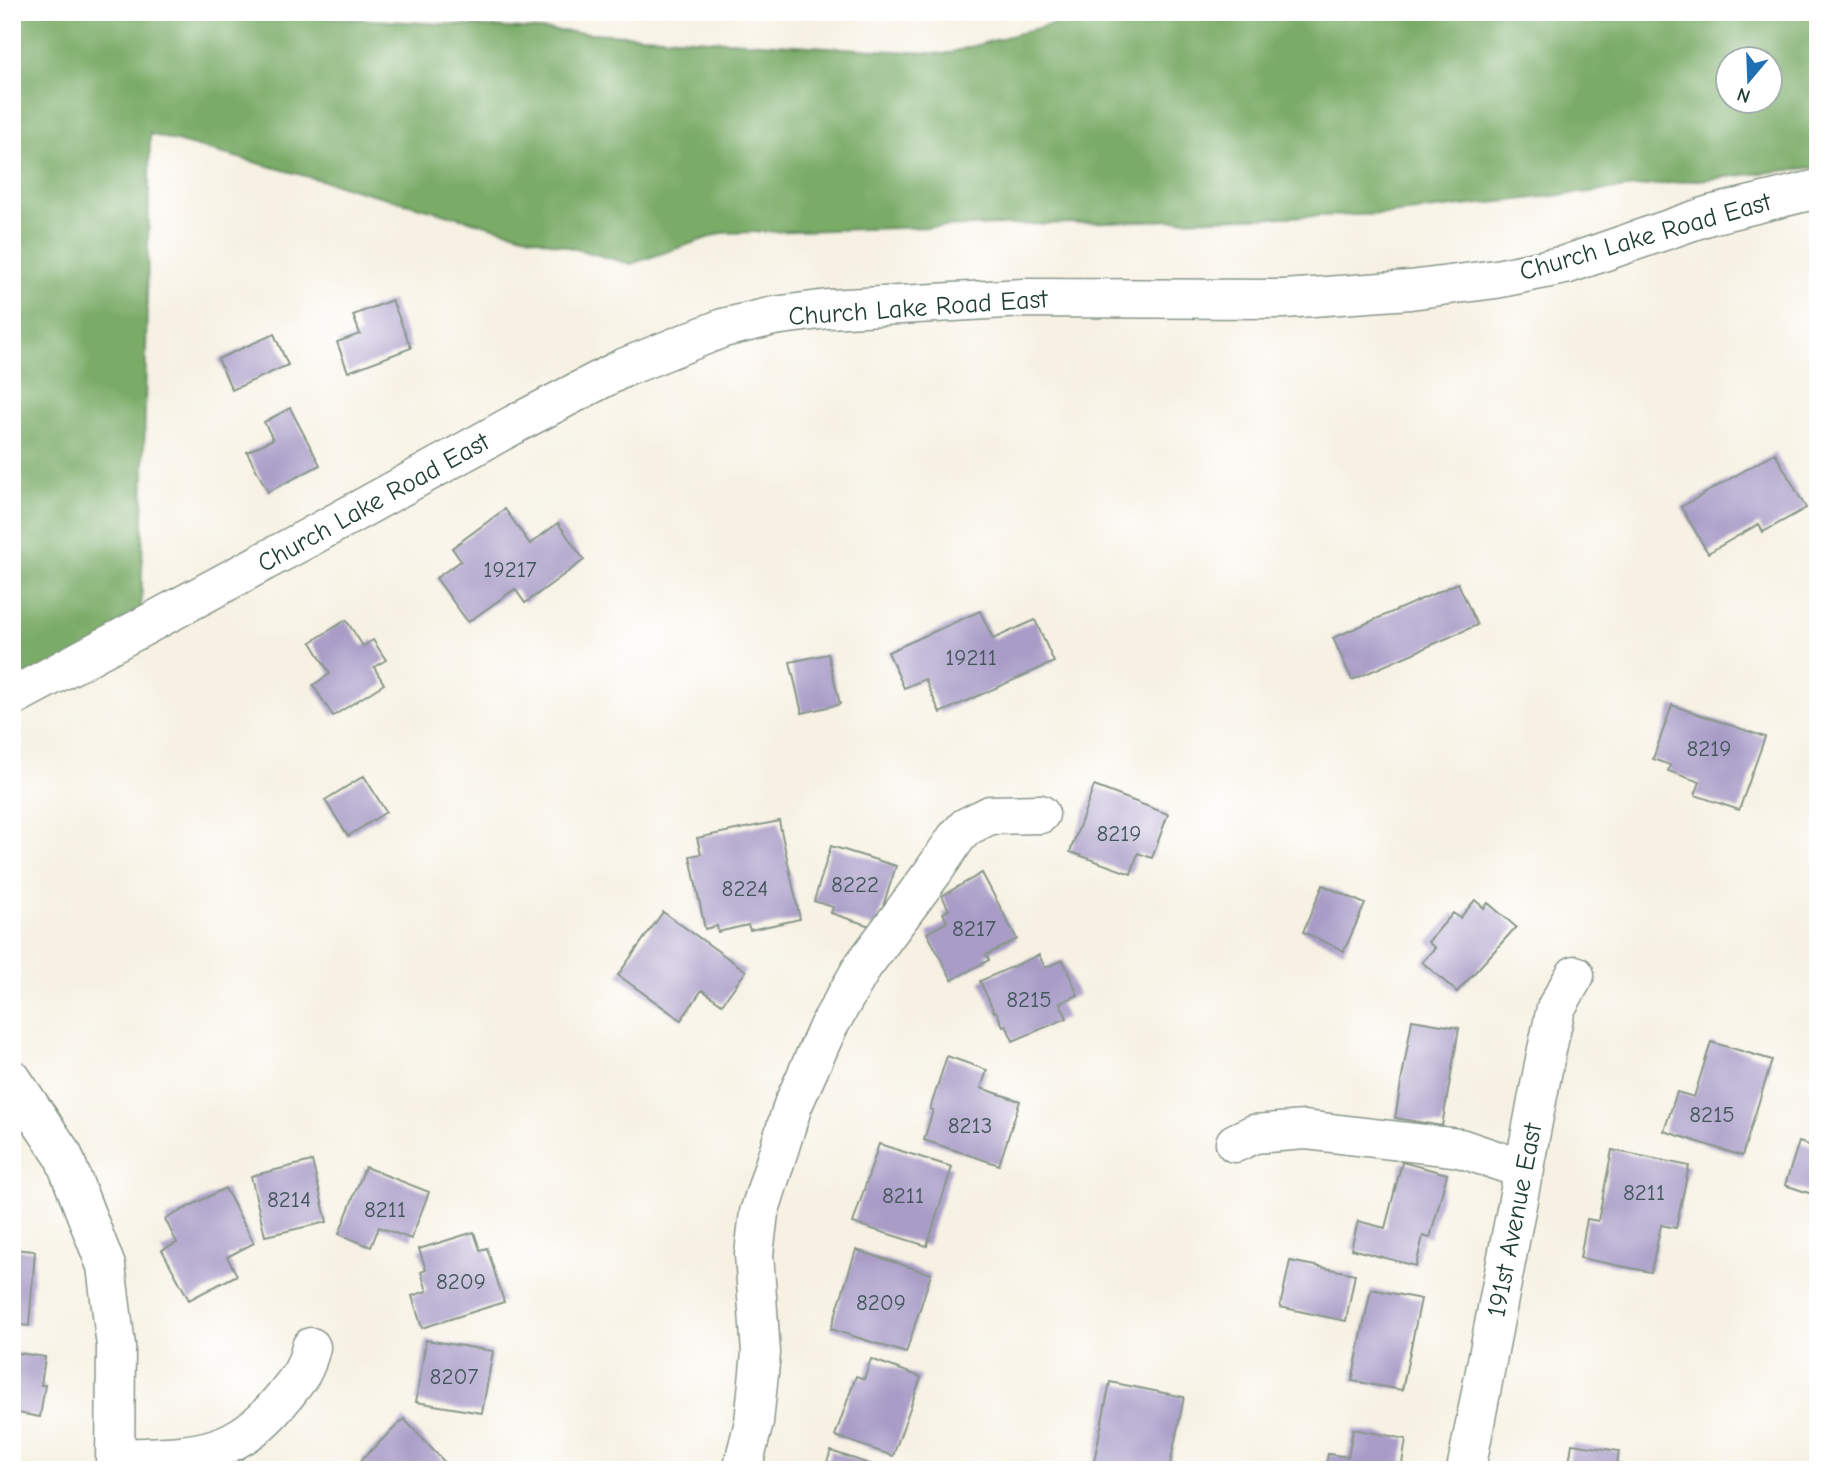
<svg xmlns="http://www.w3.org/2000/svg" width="1830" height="1482" font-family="'Comic Neue',sans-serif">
<rect width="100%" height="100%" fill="#fff"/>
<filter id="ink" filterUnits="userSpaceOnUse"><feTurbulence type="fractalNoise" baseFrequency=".0143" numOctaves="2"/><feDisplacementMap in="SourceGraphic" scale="14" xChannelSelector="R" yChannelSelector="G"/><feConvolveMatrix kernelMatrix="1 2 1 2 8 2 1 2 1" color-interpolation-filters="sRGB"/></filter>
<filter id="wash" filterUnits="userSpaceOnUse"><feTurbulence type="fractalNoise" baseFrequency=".00686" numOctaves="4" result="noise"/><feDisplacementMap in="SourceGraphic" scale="28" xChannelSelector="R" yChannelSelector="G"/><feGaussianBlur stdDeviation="1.57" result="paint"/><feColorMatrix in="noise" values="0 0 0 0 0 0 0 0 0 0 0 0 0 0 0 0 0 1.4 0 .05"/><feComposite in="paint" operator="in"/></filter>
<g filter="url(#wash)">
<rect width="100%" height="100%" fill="#f6f1e2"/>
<path fill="#7aac68" stroke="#4c744e" stroke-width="2" fill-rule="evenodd" d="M12,12H238L945,54L1095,12H1818V167L1389,214L722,233L631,264L150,134L141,628L12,697ZM1728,60H1770V102H1728Z"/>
<g id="blocks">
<path fill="#a99dc7" d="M392,300L411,348L348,372L337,342L360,334L353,315Z
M274,334L288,365L232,390L218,359Z
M290,408L320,465L268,492L247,452L273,439L264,422Z
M1775,453L1806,508L1763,532L1759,524L1708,553L1681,507Z
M505,509L530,544L558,523L584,560L525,603L515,589L468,622L436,578L461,561L452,548Z
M1458,583L1477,625L1352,680L1333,638Z
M980,611L993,639L1035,620L1054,662L940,713L925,679L904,688L888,652Z
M346,620L363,646L373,640L386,660L374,667L384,684L333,716L313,685L330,674L311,642Z
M828,654L840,704L802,713L790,662Z
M1672,705L1765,737L1739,810L1695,795L1700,782L1668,771L1670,765L1653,759Z
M364,776L386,812L348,836L325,800Z
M1094,786L1168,814L1152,858L1138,853L1131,874L1070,852Z
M779,821L800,919L750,930L748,925L718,932L717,926L705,929L690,856L701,854L697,838Z
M831,846L896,866L876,928L831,913L833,907L814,901Z
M982,873L1017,939L986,955L989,960L952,980L927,933L947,922L943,913L949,910L942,896Z
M1323,885L1365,904L1344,951L1303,932Z
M1475,900L1484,908L1488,903L1516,927L1457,992L1422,962L1435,948L1428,942L1453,913L1460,918Z
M663,912L746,971L722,1004L702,990L681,1020L618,975Z
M1039,955L1045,968L1063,960L1078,995L1060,1003L1067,1018L1013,1041L1006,1025L1003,1026L996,1011L994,1012L980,981Z
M1412,1020L1459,1028L1442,1126L1395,1118Z
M1711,1042L1772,1060L1742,1156L1664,1131L1677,1092L1694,1097Z
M947,1056L987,1070L981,1088L1020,1101L999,1165L924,1140L933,1110L930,1109Z
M1799,1142L1818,1148V1196L1785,1185Z
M879,1144L952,1167L927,1246L853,1223Z
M1612,1150L1689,1166L1676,1228L1661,1225L1651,1272L1580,1258L1587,1219L1598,1221Z
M312,1161L327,1222L265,1236L251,1176Z
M1402,1162L1447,1174L1430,1238L1423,1236L1416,1266L1351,1249L1358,1221L1385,1228Z
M365,1167L429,1192L411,1239L379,1227L371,1247L339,1234Z
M225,1188L254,1243L227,1257L237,1275L189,1300L162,1250L177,1243L165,1219Z
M474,1232L480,1250L487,1248L504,1302L422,1328L412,1296L427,1291L421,1272L426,1270L419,1249Z
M12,1249L35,1251L29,1326L12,1324Z
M856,1250L931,1274L906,1353L831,1329Z
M1290,1261L1355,1274L1346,1321L1280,1307Z
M1371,1289L1421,1299L1402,1390L1352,1381Z
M426,1340L493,1351L482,1413L416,1402Z
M12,1352L45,1357L41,1385H45L40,1417L12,1412Z
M871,1359L921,1377L893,1456L835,1436L856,1376L864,1379Z
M1110,1382L1184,1397L1169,1470H1112L1093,1466Z
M404,1419L452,1470H371L361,1460Z
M1353,1429L1406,1439L1401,1470H1325L1328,1454L1348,1457Z
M1572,1444L1619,1451L1616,1470H1568Z
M831,1451L884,1469L883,1470H824Z"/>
</g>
</g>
<g filter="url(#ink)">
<use href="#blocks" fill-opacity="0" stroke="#8a978b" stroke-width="2"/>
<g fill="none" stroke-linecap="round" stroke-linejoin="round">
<defs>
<path id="minor" d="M12,697L308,538L515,424L623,368L723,328L774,316L828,309L1024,298L1284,299L1410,290L1496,279L1565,265L1710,215L1818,189
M12,1079L63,1155L106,1266L116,1346L115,1470
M1235,1143L1254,1134L1305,1130L1460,1148L1525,1170
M115,1458C187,1455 233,1461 282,1399C298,1379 305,1373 311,1347
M742,1470L754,1422L761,1353L754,1254L759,1213L793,1105L828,1027L863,966L933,872L956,838L966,827L990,815L1040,814
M1466,1470L1545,1059L1556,1008L1575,975"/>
</defs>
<use href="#minor" stroke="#8a978b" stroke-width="41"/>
<use href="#minor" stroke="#fff" stroke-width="38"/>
</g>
</g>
<g text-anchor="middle" stroke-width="7" stroke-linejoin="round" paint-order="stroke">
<g font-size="23" fill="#425559">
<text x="510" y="577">19217</text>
<text x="971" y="665">19211</text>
<text x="1709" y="756">8219</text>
<text x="1119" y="841">8219</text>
<text x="855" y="892">8222</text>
<text x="745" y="896">8224</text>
<text x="974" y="936">8217</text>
<text x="1029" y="1007">8215</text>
<text x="1712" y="1122">8215</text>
<text x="970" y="1133">8213</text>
<text x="1644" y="1200">8211</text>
<text x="903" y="1203">8211</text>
<text x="289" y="1207">8214</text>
<text x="385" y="1217">8211</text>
<text x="461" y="1289">8209</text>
<text x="881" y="1310">8209</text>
<text x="454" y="1384">8207</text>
</g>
<g font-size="26" fill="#1f3d34" stroke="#fff">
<text transform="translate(1645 236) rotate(-16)" y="9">Church Lake Road East</text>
<text transform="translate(918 307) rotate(-4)" y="9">Church Lake Road East</text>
<text transform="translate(373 502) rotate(-29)" y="9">Church Lake Road East</text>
<text transform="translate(1514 1220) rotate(-79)" y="9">191st Avenue East</text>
</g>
</g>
<rect width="1830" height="1482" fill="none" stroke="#fff" stroke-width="42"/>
<g transform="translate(1749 80) rotate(199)"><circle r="33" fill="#ffffff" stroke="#a5b1ae" stroke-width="2"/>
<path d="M0-5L12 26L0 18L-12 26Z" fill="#1f6fb2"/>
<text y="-10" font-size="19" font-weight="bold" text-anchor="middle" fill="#1f3d34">N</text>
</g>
</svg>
